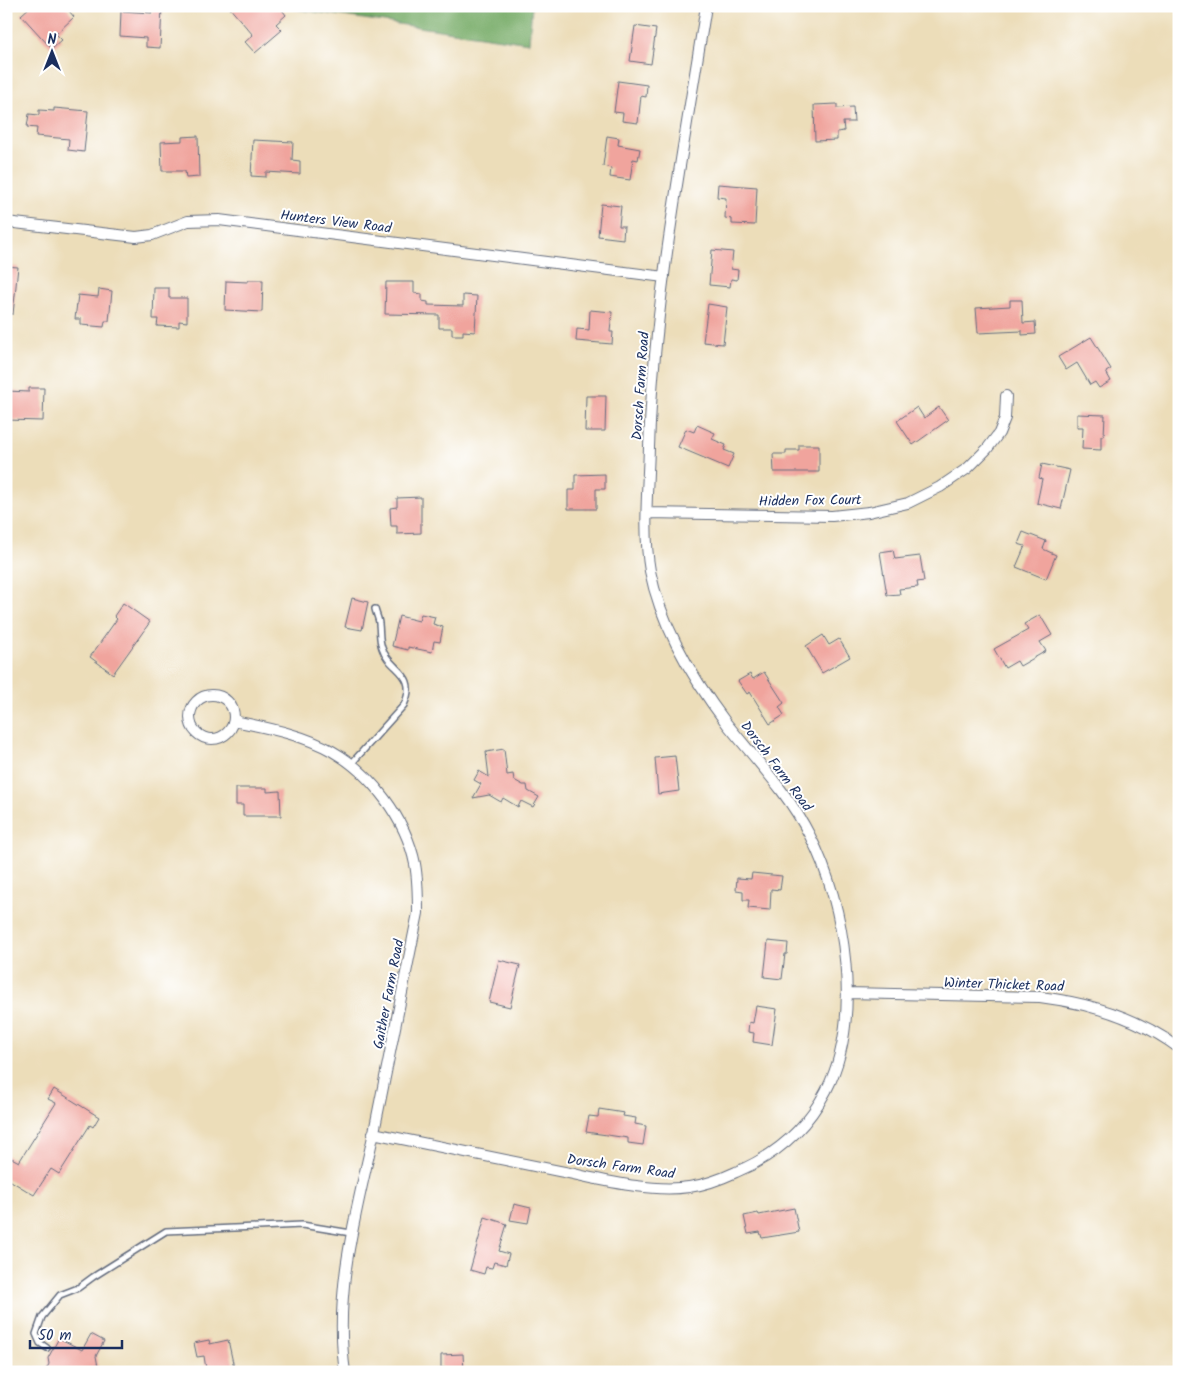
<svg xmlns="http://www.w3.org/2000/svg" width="1185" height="1378" font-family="Kalam,sans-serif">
<rect width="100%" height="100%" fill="#fff"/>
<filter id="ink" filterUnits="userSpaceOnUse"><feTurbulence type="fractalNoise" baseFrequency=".02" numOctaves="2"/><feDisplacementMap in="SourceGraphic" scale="10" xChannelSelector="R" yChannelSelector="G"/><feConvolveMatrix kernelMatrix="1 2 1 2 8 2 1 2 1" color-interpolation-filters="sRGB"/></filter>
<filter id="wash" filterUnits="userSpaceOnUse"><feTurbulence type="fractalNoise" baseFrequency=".0096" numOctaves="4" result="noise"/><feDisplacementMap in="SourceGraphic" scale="20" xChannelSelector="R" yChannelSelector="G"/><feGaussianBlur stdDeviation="1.12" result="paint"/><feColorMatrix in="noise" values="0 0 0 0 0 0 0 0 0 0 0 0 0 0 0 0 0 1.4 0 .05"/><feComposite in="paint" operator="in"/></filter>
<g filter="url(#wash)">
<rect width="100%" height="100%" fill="#ecddb9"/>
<path fill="#77ac68" stroke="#496e63" d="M274,6H532L529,43Z"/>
<g id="blocks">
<path fill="#f0a49d" d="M31,6H65L74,17L56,34L62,40L52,49L21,15Z
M228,6H279L286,15L276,24L282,30L255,53L245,42L253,35Z
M152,7L162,8L160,48L146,47V38L120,36L121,11L152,13Z
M635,26L656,29L651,64L630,61Z
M618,81L647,85L646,97L641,96L638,123L622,121L623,113L614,112Z
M837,104V108L853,107L854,122H843L844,131L837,132V140L815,141L814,105Z
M54,108L88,111L84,152L68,150L69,139L36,136L37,128L27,127L29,114L39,115V110L54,111Z
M198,136L199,177L186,178L185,171H162L161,142L182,141V137Z
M607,136L619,138L618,145L640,149L638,160L633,159L630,180L610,177L611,168L603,166Z
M253,140L293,142L292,160L300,161V174L266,172V177L251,176Z
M718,184L757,187L755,225L732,224V219L725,218L726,198L717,197Z
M601,204L621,206L619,226H624L623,239L598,236Z
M712,250L733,252L731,269L738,270L737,280L731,279L730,287L709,285Z
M6,266L18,267L13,314H6Z
M248,280H263L262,312L225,310L226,281L248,282Z
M386,282H414V293L422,294V301L428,302V305L463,306V295L477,296L475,332L463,331V335H452V328H439V315L385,314Z
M154,288H169V298H187V322L179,321V327L157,326L158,319H153Z
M99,289L112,291L109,321H105L104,327L81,325V319H75L78,295L98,297Z
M1010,300H1022L1023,323L1035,322L1036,334L1022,335V331L978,333L976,308L1010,306Z
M708,304L727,307L723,344L703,342Z
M590,310L612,312L610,332H613L612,344L576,341L577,329L589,330Z
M1091,337L1111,369L1106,372L1111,381L1099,388L1095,382L1090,385L1077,363L1066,370L1058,357Z
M29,388H44L43,421L6,420L7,391L29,392Z
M586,396H606L605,431H585Z
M917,407L924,418L939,407L948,420L913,445L897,421Z
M1077,414L1105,415L1104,436H1101V450L1082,449L1083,427H1077Z
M697,425L715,433L712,439L726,445L724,450L734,454L728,468L678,447L686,429L694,432Z
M799,445H819V472H774L773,454H786V450H799Z
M1042,464L1070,470L1061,509L1037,503L1042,479L1039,478Z
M605,474V489H596V509H568V490H575V475Z
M421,497V533L397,534V526H391L390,508L397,507V498Z
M1023,532L1046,541L1043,549L1056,555L1046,579L1016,567L1025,546L1018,544Z
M893,550L895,559L920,556L924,581L917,582L918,587L899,589L900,594L887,595L880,552Z
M352,598L368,602L362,630L345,627Z
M123,603L150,622L113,674L90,657L117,619L114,616Z
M421,614L435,617L433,624L443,627L440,642L434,641L432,652L408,647V650L392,646L399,616L419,621Z
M1040,615L1052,635L1040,642L1046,651L1020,666L1017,661L1005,668L994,649L1028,630L1024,624Z
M823,635L829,645L839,639L850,657L822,673L806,646Z
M764,672L784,703L779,707L784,715L770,724L750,692L747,694L738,681L750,674L753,679Z
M504,749L507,775L513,774L514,780L523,785H527L528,791L539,797L533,807L521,801L518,807L503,798L501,802L489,795L473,798L481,784L474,780L479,771L489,777L486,752Z
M675,756L679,791L658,794L655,758Z
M236,788H267V792L280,791L281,816H243V805H236Z
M752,873L782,876L780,890L771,889L770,910L748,908L749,900H743V891L736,890L737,878L751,879Z
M768,941L788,943L787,954H785L782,979L764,977Z
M499,960L520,965L510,1007L489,1002Z
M756,1006L777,1009L772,1045L753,1042L754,1033L748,1032L749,1022L753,1023Z
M54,1089L99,1117L93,1127L90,1125L59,1174L51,1169L34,1195L6,1178V1155L19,1162L56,1103L48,1099Z
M599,1109L624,1113L623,1116L636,1118L635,1124L646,1126L643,1145L628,1143V1138L586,1132L589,1116L598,1117Z
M514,1204L531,1208L528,1223L510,1220Z
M794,1208L799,1232L762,1238L760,1232L748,1234L744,1216L758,1213L759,1215Z
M485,1217L507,1224L499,1251L509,1254L506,1265L494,1262L492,1268L486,1267L484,1274L470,1270Z
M91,1334L104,1341L96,1356L99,1372H45L49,1364L48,1358L59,1338L82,1350Z
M209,1340L210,1344L228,1340L235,1372H218L217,1367L206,1369L204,1356L197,1357L194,1343Z
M463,1354L464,1372H445V1368H441V1355Z"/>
</g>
</g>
<g filter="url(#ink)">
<use href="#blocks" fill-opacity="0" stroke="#646c7e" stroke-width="1"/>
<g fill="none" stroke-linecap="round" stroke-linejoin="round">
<defs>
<path id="lane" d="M351,764L404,705C419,672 389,671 382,648C379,640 380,632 379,624C379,619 376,614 375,609
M47,1348L40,1343L36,1334L42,1317L60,1295L78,1288L93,1277L166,1231L302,1225L351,1233"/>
<path id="street" d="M6,222L136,237L152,235L188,221L219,220L664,277
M647,513L832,516L869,512L908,503L940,487L968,468L987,449L999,433L1005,418L1006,396
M190 717a22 22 0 1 1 44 0a22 22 0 1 1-44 0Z
M234,721C267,728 302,734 332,751C371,773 406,819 415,864C418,880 418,897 418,913C404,986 389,1059 374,1132C357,1210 333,1291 345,1372
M847,993L1040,997C1089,1003 1139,1018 1179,1048
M373,1133C435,1146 497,1158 559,1171C599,1179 650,1193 689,1187C706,1185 721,1179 736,1172C775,1156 806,1129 826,1091C863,1020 846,905 810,836C789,794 756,760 727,724C693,679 661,626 650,571C643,532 648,486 649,447C654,299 683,152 706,6"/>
</defs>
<use href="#lane" stroke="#646c7e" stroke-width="8"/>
<use href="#street" stroke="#646c7e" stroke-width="12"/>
<use href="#lane" stroke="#fff" stroke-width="5"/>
<use href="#street" stroke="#fff" stroke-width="10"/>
</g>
</g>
<g text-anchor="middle" stroke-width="4" stroke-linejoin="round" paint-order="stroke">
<g font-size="14" fill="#1b2f5e" stroke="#fff">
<text transform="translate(336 221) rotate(7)" y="5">Hunters View Road</text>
<text transform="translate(640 386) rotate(-86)" y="5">Dorsch Farm Road</text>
<text transform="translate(810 500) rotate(-1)" y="5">Hidden Fox Court</text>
<text transform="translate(777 766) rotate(53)" y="5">Dorsch Farm Road</text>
<text transform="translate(1004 984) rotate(2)" y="5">Winter Thicket Road</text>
<text transform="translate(388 994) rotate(-79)" y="5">Gaither Farm Road</text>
<text transform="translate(621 1166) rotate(8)" y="5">Dorsch Farm Road</text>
</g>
</g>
<rect width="1185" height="1378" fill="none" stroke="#fff" stroke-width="25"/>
<g transform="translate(52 52)" stroke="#ffffff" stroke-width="4" paint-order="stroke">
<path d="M0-4L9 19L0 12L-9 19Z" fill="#1b2f5e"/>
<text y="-8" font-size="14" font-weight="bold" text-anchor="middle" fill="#1b2f5e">N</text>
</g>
<path d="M30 1340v8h92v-8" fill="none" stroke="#1b2f5e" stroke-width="2.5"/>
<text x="38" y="1340" font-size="15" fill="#1b2f5e" stroke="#ffffff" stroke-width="4" paint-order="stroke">50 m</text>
</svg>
